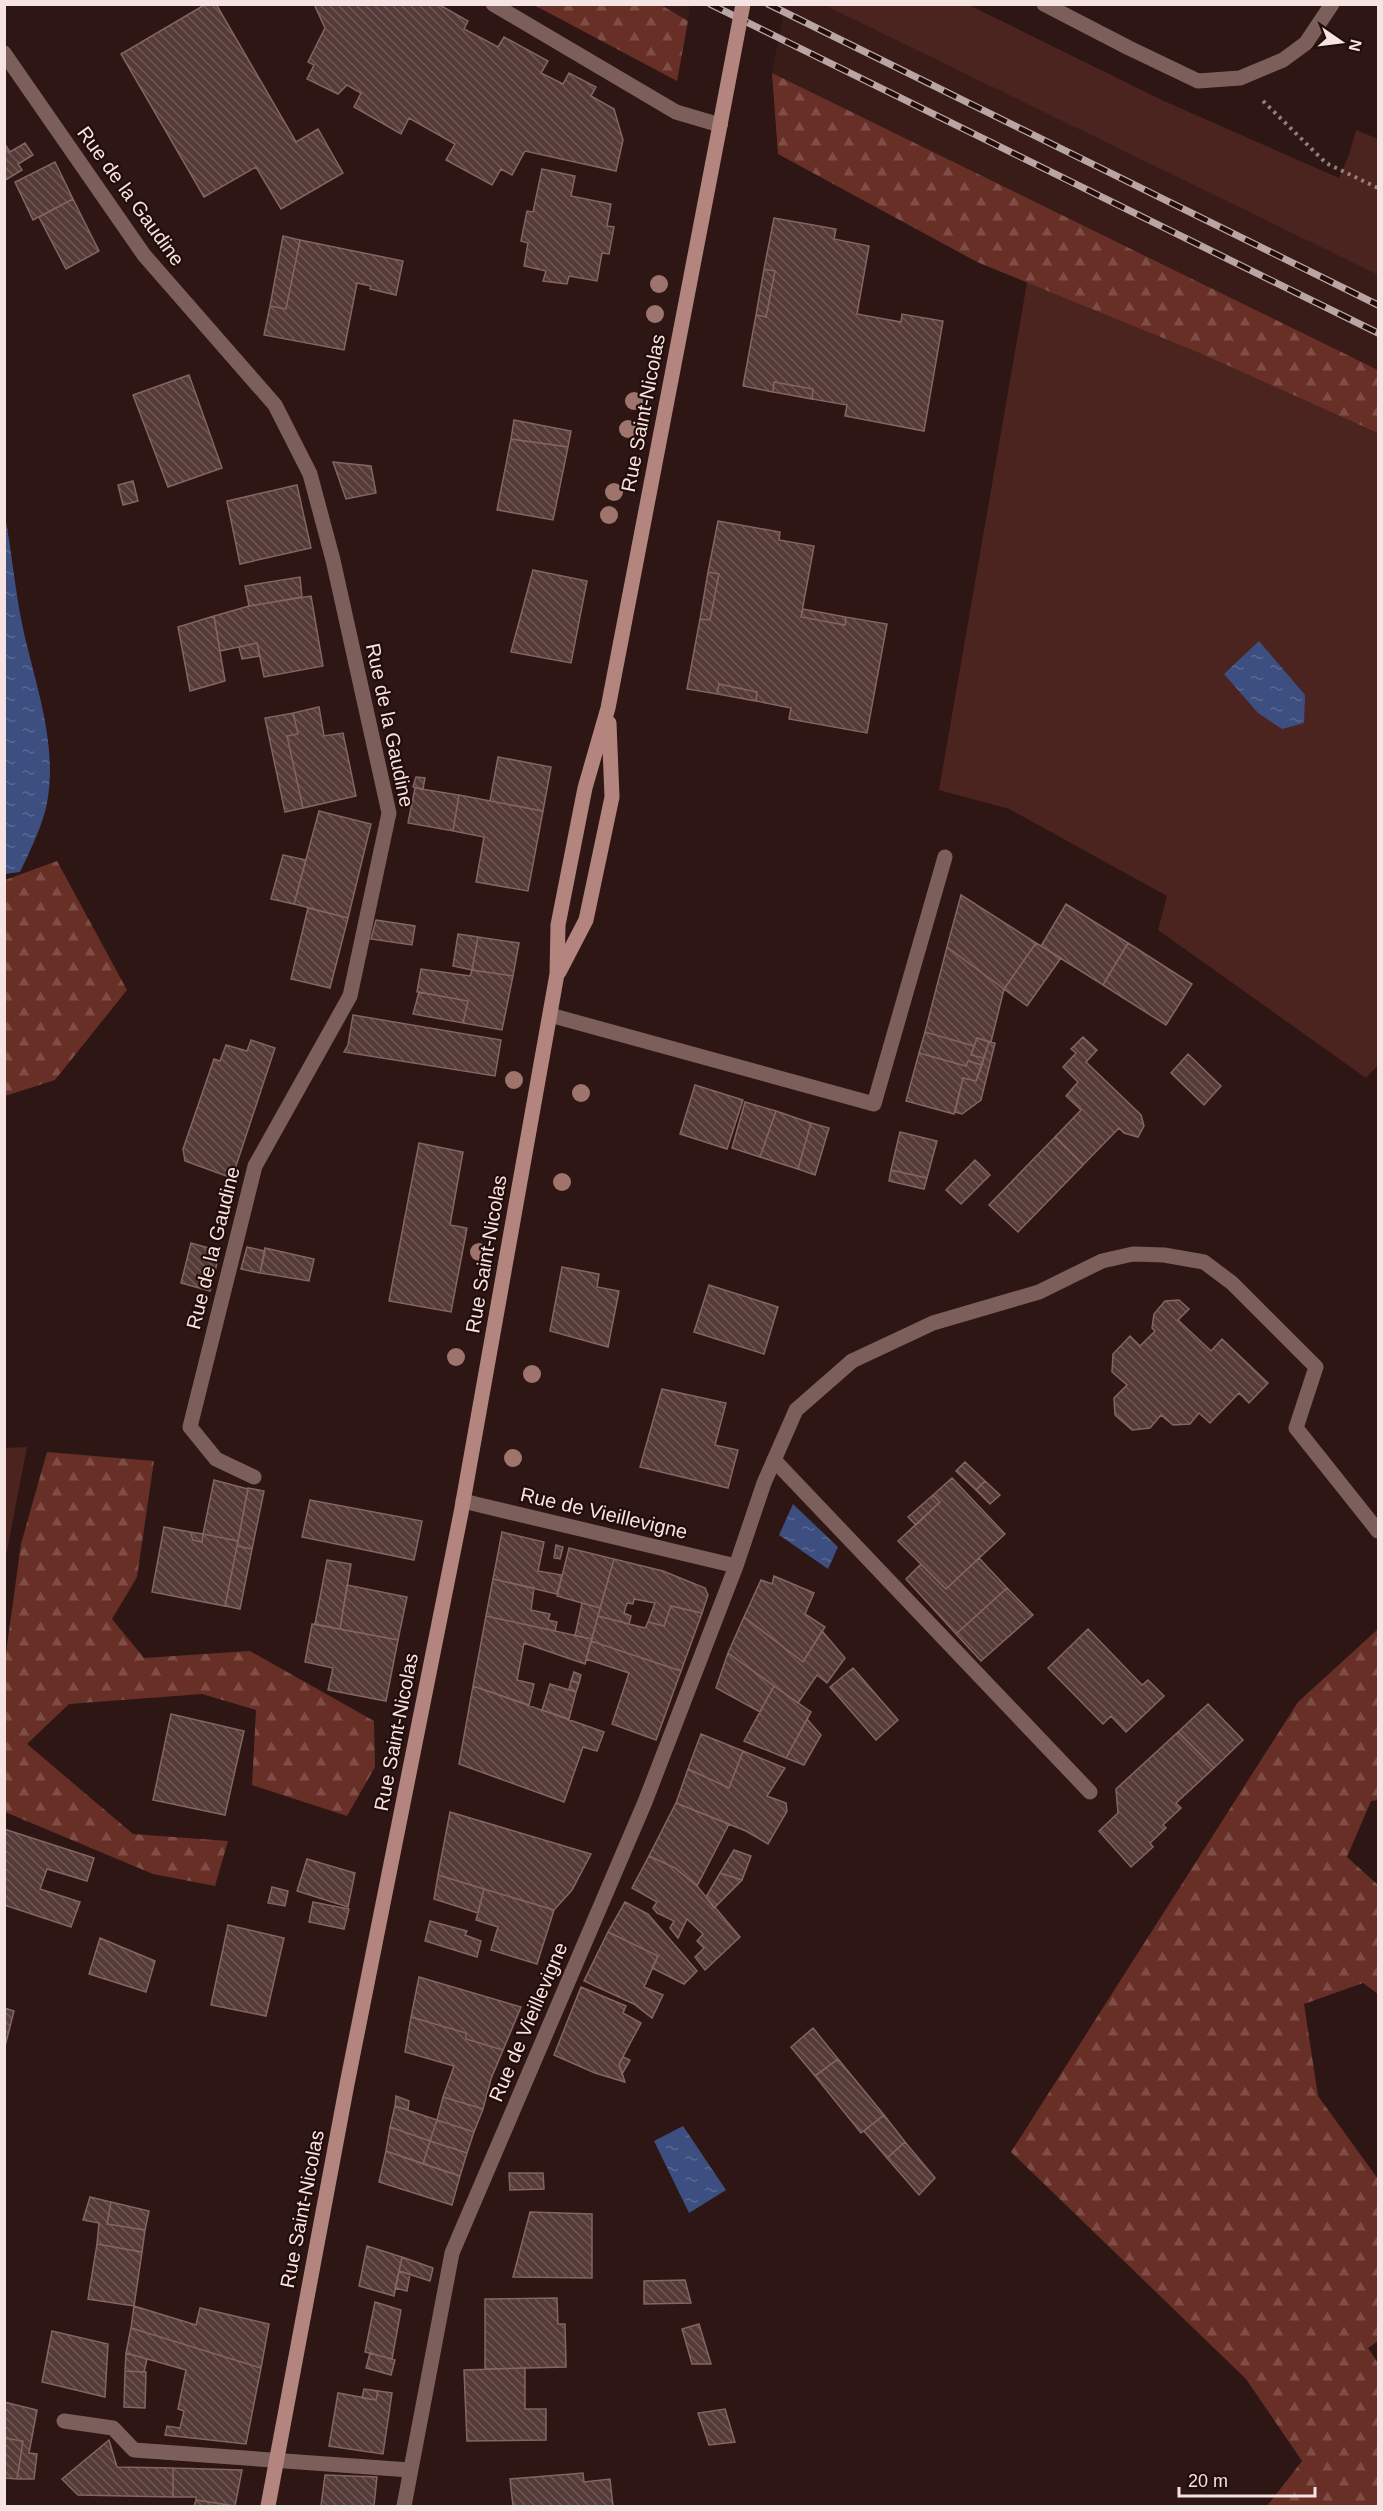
<svg xmlns="http://www.w3.org/2000/svg" width="1383" height="2511" font-family="Arial,sans-serif">
<defs>
<pattern id="forest-firs" width="22" height="20" patternUnits="userSpaceOnUse" patternTransform="scale(1.5)"><rect width="22" height="20" fill="#682f27"/><path d="M5 1l3.5 6h-7zM16 11l3.5 6h-7z" fill="#7e4d46"/></pattern>
<pattern id="water-ripples" width="26" height="14" patternUnits="userSpaceOnUse" patternTransform="scale(1.5)"><rect width="26" height="14" fill="#3d4f80"/><path d="M2 4q2-2 4 0t4 0M15 11q2-2 4 0t4 0" fill="none" stroke="#5a6892"/></pattern>
<pattern id="building-back-hatch" width="6" height="6" patternUnits="userSpaceOnUse" patternTransform="scale(1.5)"><rect width="6" height="6" fill="#553b37"/><path d="M-1 5l2 2M0 0l6 6M5-1l2 2" fill="none" stroke="#6e5754"/></pattern>
</defs>
<rect width="100%" height="100%" fill="#2d1613"/>
<path fill="#391b17" d="M661,5H690L688,21Z
M785,5H824L1378,275V370L772,73Z"/>
<path fill="#4c241f" d="M824,5H969L1164,101L1339,178L1349,155L1356,130L1378,139V275Z
M1033,248L1378,405V1065L1366,1078L1158,930L1167,896L1009,809L939,790Z
M27,1447L5,1561V1448Z"/>
<path fill="url(#forest-firs)" d="M534,5H661L688,21L677,81Z
M772,73L1378,370V433L1200,353L977,262L778,154Z
M57,861L127,990L55,1080L5,1096V880Z
M47,1452L154,1461L137,1577L112,1619L144,1658L250,1651L374,1721L375,1767L347,1816L252,1785L256,1710L202,1694L69,1704L27,1744L133,1834L228,1841L215,1886L153,1874L5,1812V1660L21,1544Z
M1378,1629V1800L1371,1801L1347,1857L1378,1885V1994L1363,1983L1304,2004L1318,2096L1378,2179V2341L1368,2348L1378,2363V2506H1267L1302,2461L1246,2379L1011,2152L1298,1702Z"/>
<path fill="url(#water-ripples)" d="M4,511C12,551 15,593 24,633C37,690 59,749 46,808C40,831 30,851 20,872L5,874Z
M1259,641L1305,695L1304,723L1282,729L1258,713L1224,674Z
M793,1504L838,1547L828,1569L779,1535Z
M683,2126L726,2190L689,2213L654,2141Z"/>
<path fill="url(#building-back-hatch)" stroke="#836662" stroke-width="1.5" d="M206,4H216L296,142L318,129L343,173L281,209L256,167L204,197L121,54Z
M314,4H438L468,21L464,29L498,47L504,37L548,61L541,73L563,84L569,73L596,87L591,96L614,109L623,140L616,171L525,151L512,175L501,169L492,185L446,160L455,144L409,118L401,134L354,107L361,93L347,85L338,94L307,79L314,65L308,62L325,28Z
M4,143L10,152L25,143L33,155L18,164L22,170L4,181Z
M55,162L73,199L33,220L15,182Z
M542,169L575,176L571,196L611,204L607,226L614,227L609,254L602,253L597,281L569,276L567,284L543,281L546,271L524,266L528,243L521,241L527,211L533,212Z
M73,199L99,251L66,269L39,217Z
M774,218L836,229L834,239L869,246L857,314L901,322L902,314L943,321L924,431L845,416L847,405L812,399L813,389L774,382L773,392L743,386L756,315L766,317L775,271L764,269Z
M283,236L300,240L286,309L270,306Z
M300,240L403,261L396,295L370,289L371,286L357,283L344,350L264,335L270,306L286,309Z
M764,269L775,271L766,317L756,315Z
M189,375L222,468L168,487L133,395Z
M774,382L813,389L812,399L773,392Z
M514,420L571,431L568,447L511,439Z
M511,439L568,447L553,520L497,510Z
M333,462L371,466L376,493L346,499Z
M133,481L138,501L123,505L118,485Z
M297,485L311,548L240,564L227,501Z
M718,521L780,532L779,540L814,546L801,617L845,625L846,617L887,624L867,733L789,719L791,708L756,701L757,692L719,684L717,694L687,689L700,619L710,620L719,574L708,572Z
M533,570L587,581L571,663L511,652Z
M708,572L719,574L710,620L700,619Z
M300,577L302,597L249,606L245,586Z
M311,596L323,666L264,677L257,643L220,651L214,616L249,606Z
M803,609L846,617L845,625L801,617Z
M214,616L225,681L190,691L178,627Z
M257,643L260,656L242,659L239,647Z
M719,684L757,692L756,701L717,694Z
M319,707L324,736L343,733L356,796L303,808L287,736L298,734L293,713Z
M293,713L298,734L287,736L303,808L285,812L265,718Z
M498,757L551,767L543,811L490,801Z
M416,777L425,778L423,789L413,787Z
M415,788L459,795L453,831L408,823Z
M459,795L543,811L528,891L476,882L484,837L453,831Z
M319,811L371,824L348,918L294,904Z
M283,855L306,860L294,904L271,899Z
M961,895L1036,943L1004,989L947,947Z
M1066,904L1128,943L1103,985L1041,946Z
M308,908L348,918L330,988L291,979Z
M376,920L415,926L412,945L371,939Z
M458,934L478,937L472,970L453,966Z
M478,937L519,943L513,976L472,970Z
M1036,943L1061,958L1027,1006L1004,989Z
M1128,943L1192,984L1166,1025L1103,985Z
M947,947L1004,989L991,1042L977,1038L974,1046L925,1032Z
M421,969L470,976L472,970L513,976L502,1030L463,1023L468,1001L417,992Z
M419,992L468,1001L463,1023L413,1014Z
M353,1015L501,1040L495,1076L344,1052L348,1045Z
M925,1032L974,1046L971,1055L984,1058L982,1065L968,1061L966,1066L919,1053Z
M1083,1037L1097,1050L1086,1062L1141,1115L1144,1126L1138,1137L1124,1133L1119,1128L1083,1165L1055,1137L1081,1110L1066,1096L1078,1082L1063,1067L1076,1053L1071,1049Z
M977,1038L989,1042L984,1058L971,1055Z
M251,1040L275,1048L232,1178L185,1161L183,1149L214,1059L220,1061L226,1045L247,1051Z
M989,1042L995,1043L981,1100L962,1114L955,1112L963,1078L976,1081Z
M919,1053L966,1066L968,1061L982,1065L976,1081L963,1078L954,1114L906,1101Z
M1188,1054L1221,1086L1204,1105L1171,1073Z
M695,1085L743,1100L727,1149L680,1134Z
M745,1102L776,1111L760,1157L732,1148Z
M776,1111L811,1123L798,1169L760,1157Z
M811,1123L829,1128L815,1175L798,1169Z
M900,1132L937,1141L927,1178L891,1170Z
M1055,1137L1083,1165L1018,1232L989,1205Z
M419,1143L463,1152L450,1225L467,1228L451,1312L389,1301Z
M975,1160L990,1175L961,1204L946,1190Z
M891,1170L927,1178L924,1189L889,1181Z
M191,1243L220,1251L210,1291L181,1283Z
M247,1247L265,1251L260,1273L241,1269Z
M265,1248L314,1259L309,1281L260,1273Z
M562,1267L599,1274L597,1287L619,1291L608,1347L550,1331Z
M709,1285L778,1307L764,1354L694,1332Z
M1179,1300L1189,1309L1178,1320L1211,1351L1222,1339L1268,1383L1249,1403L1239,1393L1210,1423L1199,1413L1190,1424L1173,1425L1161,1415L1150,1428L1132,1430L1115,1415L1114,1398L1127,1385L1112,1372L1113,1354L1130,1336L1140,1346L1155,1331L1152,1328L1154,1314L1165,1301Z
M662,1389L726,1403L715,1445L738,1450L728,1488L640,1467Z
M965,1462L985,1481L976,1490L956,1471Z
M952,1478L1005,1534L946,1589L898,1541L940,1502L933,1495Z
M214,1480L248,1489L238,1541L203,1534Z
M985,1481L1000,1495L990,1504L976,1490Z
M248,1488L264,1491L252,1549L237,1546Z
M933,1495L940,1502L916,1525L908,1517Z
M310,1500L422,1521L414,1560L302,1537Z
M164,1527L190,1532L193,1540L202,1542L203,1534L238,1541L225,1606L152,1592Z
M190,1532L203,1534L202,1542L193,1540Z
M502,1532L544,1542L538,1571L562,1575L557,1594L493,1579Z
M556,1545L563,1547L560,1559L554,1558Z
M237,1546L252,1549L240,1609L225,1606Z
M569,1548L614,1559L600,1608L557,1596Z
M979,1558L1007,1588L956,1634L906,1579L921,1564L946,1589Z
M614,1559L663,1571L705,1588L708,1595L702,1613L671,1606L664,1626L648,1622L655,1603L634,1599L633,1604L627,1603L624,1613L631,1616L629,1624L598,1616Z
M327,1560L351,1564L340,1629L315,1624Z
M774,1576L814,1593L805,1614L825,1627L803,1662L744,1617L761,1580L772,1584Z
M493,1579L534,1588L531,1610L550,1614L548,1620L557,1622L555,1631L486,1616Z
M347,1585L407,1597L398,1640L340,1629Z
M1007,1588L1033,1615L981,1661L956,1634Z
M582,1603L600,1608L592,1639L575,1636Z
M671,1606L702,1613L681,1671L591,1641L598,1616L645,1628L648,1622L664,1626Z
M486,1616L592,1639L585,1664L524,1643L517,1680L534,1684L529,1705L473,1686Z
M744,1617L803,1662L822,1631L845,1658L827,1683L817,1675L798,1703L728,1653Z
M312,1624L398,1640L386,1701L328,1690L333,1668L305,1662Z
M1088,1629L1142,1685L1148,1680L1164,1696L1126,1732L1111,1716L1103,1724L1048,1668Z
M591,1641L681,1671L656,1740L612,1724L629,1673L586,1659Z
M728,1653L774,1686L760,1712L716,1688Z
M853,1668L898,1720L876,1740L830,1687Z
M574,1672L581,1675L579,1683L571,1681Z
M571,1681L579,1683L576,1692L569,1689Z
M550,1684L576,1692L569,1719L542,1710Z
M473,1686L604,1732L597,1751L583,1747L564,1802L459,1764Z
M774,1686L811,1712L786,1758L744,1741Z
M1208,1704L1243,1740L1214,1768L1178,1732Z
M171,1714L244,1731L225,1815L153,1800Z
M807,1719L821,1735L804,1765L786,1758Z
M1178,1732L1214,1768L1176,1803L1181,1808L1163,1825L1166,1828L1150,1843L1153,1847L1131,1867L1099,1831L1118,1813L1116,1789Z
M701,1734L743,1751L729,1788L688,1769Z
M743,1751L785,1768L767,1796L786,1803L787,1811L768,1844L746,1831L676,1803L688,1769L729,1788Z
M676,1803L729,1824L697,1886L675,1868L649,1856Z
M450,1812L591,1854L572,1890L554,1910L438,1875Z
M4,1829L94,1858L87,1881L47,1869L40,1889L80,1902L71,1927L4,1905Z
M734,1850L751,1856L742,1880L720,1873Z
M649,1856L675,1868L697,1886L740,1937L705,1970L695,1957L704,1948L697,1941L703,1934L687,1919L678,1938L670,1928L674,1921L657,1913L653,1908L657,1902L632,1888Z
M307,1859L355,1873L348,1907L297,1891Z
M720,1873L742,1880L714,1908L706,1897Z
M438,1875L484,1889L478,1913L434,1899Z
M272,1887L288,1891L285,1906L268,1903Z
M484,1889L554,1910L537,1964L491,1950L498,1927L476,1920Z
M313,1902L349,1909L344,1929L309,1922Z
M625,1902L648,1914L697,1971L684,1984L652,1968L658,1956L608,1932Z
M430,1921L467,1931L465,1935L481,1941L477,1957L425,1941Z
M228,1925L284,1938L266,2016L211,2005Z
M608,1932L658,1956L644,1987L663,1995L652,2018L634,2004L584,1981Z
M100,1938L155,1961L146,1992L89,1974Z
M419,1977L521,2007L503,2050L466,2039V2033L411,2017Z
M581,1987L626,2006L623,2013L641,2023L619,2064L625,2082L595,2073L554,2055Z
M4,2008L14,2011L4,2050Z
M411,2017L466,2033V2039L503,2050L491,2079L483,2109L443,2097L454,2066L405,2052Z
M813,2028L838,2059L815,2076L791,2047Z
M623,2057L630,2060L622,2074L619,2064Z
M838,2059L884,2115L861,2133L815,2076Z
M396,2096L409,2101L408,2110L395,2106Z
M443,2097L483,2109L474,2132L437,2120Z
M395,2106L437,2120L430,2141L390,2127Z
M884,2115L905,2142L887,2158L864,2131Z
M437,2120L474,2132L467,2153L430,2141Z
M390,2127L430,2141L423,2164L386,2151Z
M430,2141L467,2153L460,2176L423,2164Z
M905,2142L935,2178L919,2195L887,2158Z
M386,2151L460,2176L452,2205L379,2182Z
M509,2173H543L544,2189L510,2190Z
M90,2197L111,2202L107,2224L145,2230L142,2252L97,2244L99,2223L83,2220Z
M111,2202L149,2211L145,2230L107,2224Z
M530,2212L592,2214V2278L513,2277Z
M97,2244L142,2252L134,2306L88,2299Z
M367,2246L402,2257L394,2296L359,2286Z
M402,2257L433,2268L430,2281L399,2271Z
M399,2271L410,2274L407,2291L395,2288Z
M685,2280L691,2303L644,2304V2281Z
M557,2298L558,2324H565L566,2367L485,2369V2299Z
M375,2302L401,2310L392,2359L365,2352Z
M134,2306L196,2325L200,2308L269,2324L261,2368L131,2328Z
M699,2324L711,2364H692L682,2329Z
M131,2328L261,2368L246,2444L165,2435L167,2426L180,2428L184,2411L178,2409L186,2370L126,2353Z
M52,2331L108,2344L105,2397L42,2382Z
M126,2353L147,2359L144,2372L125,2371Z
M370,2353L395,2360L391,2375L366,2368Z
M525,2368V2409H546V2440L467,2441L464,2370Z
M125,2371L146,2372L145,2408L124,2407Z
M364,2389L378,2391L376,2400L362,2398Z
M378,2391L392,2393L383,2454L329,2446L338,2393L376,2400Z
M4,2402L37,2410L29,2453L37,2454L34,2479H17L23,2441L4,2438Z
M725,2409L735,2442L709,2445L698,2413Z
M4,2438L23,2441L17,2479L4,2478Z
M109,2440L117,2467L173,2468V2497L78,2495L62,2479Z
M173,2468L242,2470L235,2506L196,2500V2497H173Z
M583,2473L584,2482L610,2479L613,2506H513L510,2479Z
M325,2475L377,2477L374,2506H321Z
M196,2500L235,2506H194Z"/>
<g fill="none" stroke-linecap="round" stroke-linejoin="round">
<path stroke="#927e7c" stroke-width="4" stroke-dasharray="3 4.5" stroke-linecap="butt" d="M1263,101L1326,163L1378,188"/>
<path stroke="#7c5f5b" stroke-width="15" d="M550,1015L874,1104L945,857
M852,1361L933,1323L1039,1292L1102,1261L1133,1254L1164,1255L1204,1262L1232,1283L1316,1367L1296,1428L1378,1531
M774,1460L1090,1792
M64,2421L113,2428L134,2450L410,2470"/>
<path stroke="#7c5f5b" stroke-width="15" d="M493,4L676,112L720,125
M1044,4L1129,48L1198,81L1240,78L1283,60L1306,43L1332,4
M4,53L144,255L275,405L310,474L333,560L389,813L350,996L255,1166L190,1427L216,1459L254,1477
M463,1501L736,1566
M404,2506L452,2253L645,1802L736,1566L764,1483L796,1410L852,1361"/>
<path stroke="#b3857e" stroke-width="15" d="M559,972L586,920L612,797L609,723
M268,2506L347,2084L461,1513L557,974L558,925L585,788L608,708L720,125"/>
<defs>
<path id="rail" d="M710,4L1378,333
M768,4L1378,305"/>
</defs>
<use href="#rail" stroke="#b9a6a4" stroke-width="7"/>
<use href="#rail" stroke="#230d0a" stroke-width="4.5" stroke-dasharray="14" stroke-linecap="butt"/>
<path stroke="#b3857e" stroke-width="15" d="M720,125L743,4"/>
</g>
<g fill="#9e746d">
<circle cx="659" cy="284" r="9"/>
<circle cx="655" cy="314" r="9"/>
<circle cx="634" cy="401" r="9"/>
<circle cx="628" cy="429" r="9"/>
<circle cx="614" cy="492" r="9"/>
<circle cx="609" cy="515" r="9"/>
<circle cx="514" cy="1080" r="9"/>
<circle cx="581" cy="1093" r="9"/>
<circle cx="562" cy="1182" r="9"/>
<circle cx="479" cy="1252" r="9"/>
<circle cx="456" cy="1357" r="9"/>
<circle cx="532" cy="1374" r="9"/>
<circle cx="513" cy="1458" r="9"/>
</g>
<g text-anchor="middle" stroke-width="4.5" stroke-linejoin="round" paint-order="stroke">
<g font-size="20" fill="#f5e4e2" stroke="#230d0a">
<text transform="translate(131 196) rotate(54)" y="7">Rue de la Gaudine</text>
<text transform="translate(643 413) rotate(-79)" y="7">Rue Saint-Nicolas</text>
<text transform="translate(390 725) rotate(78)" y="7">Rue de la Gaudine</text>
<text transform="translate(213 1248) rotate(-76)" y="7">Rue de la Gaudine</text>
<text transform="translate(486 1254) rotate(-80)" y="7">Rue Saint-Nicolas</text>
<text transform="translate(604 1513) rotate(13)" y="7">Rue de Vieillevigne</text>
<text transform="translate(396 1732) rotate(-79)" y="7">Rue Saint-Nicolas</text>
<text transform="translate(528 2022) rotate(-67)" y="7">Rue de Vieillevigne</text>
<text transform="translate(302 2209) rotate(-79)" y="7">Rue Saint-Nicolas</text>
</g>
</g>
<rect width="1383" height="2511" fill="none" stroke="#f5e4e2" stroke-width="12"/>
<g transform="translate(1341 42) rotate(104)" stroke="#230d0a" stroke-width="4.5" paint-order="stroke">
<path d="M0-4.5L10 22L0 15L-10 22Z" fill="#f5e4e2"/>
<text y="-9" font-size="16" font-weight="bold" text-anchor="middle" fill="#f5e4e2">N</text>
</g>
<path d="M1179 2487v9h136v-9" fill="none" stroke="#f5e4e2" stroke-width="3"/>
<text x="1188" y="2487" font-size="18" fill="#f5e4e2" stroke="#230d0a" stroke-width="4.5" paint-order="stroke">20 m</text>
</svg>
